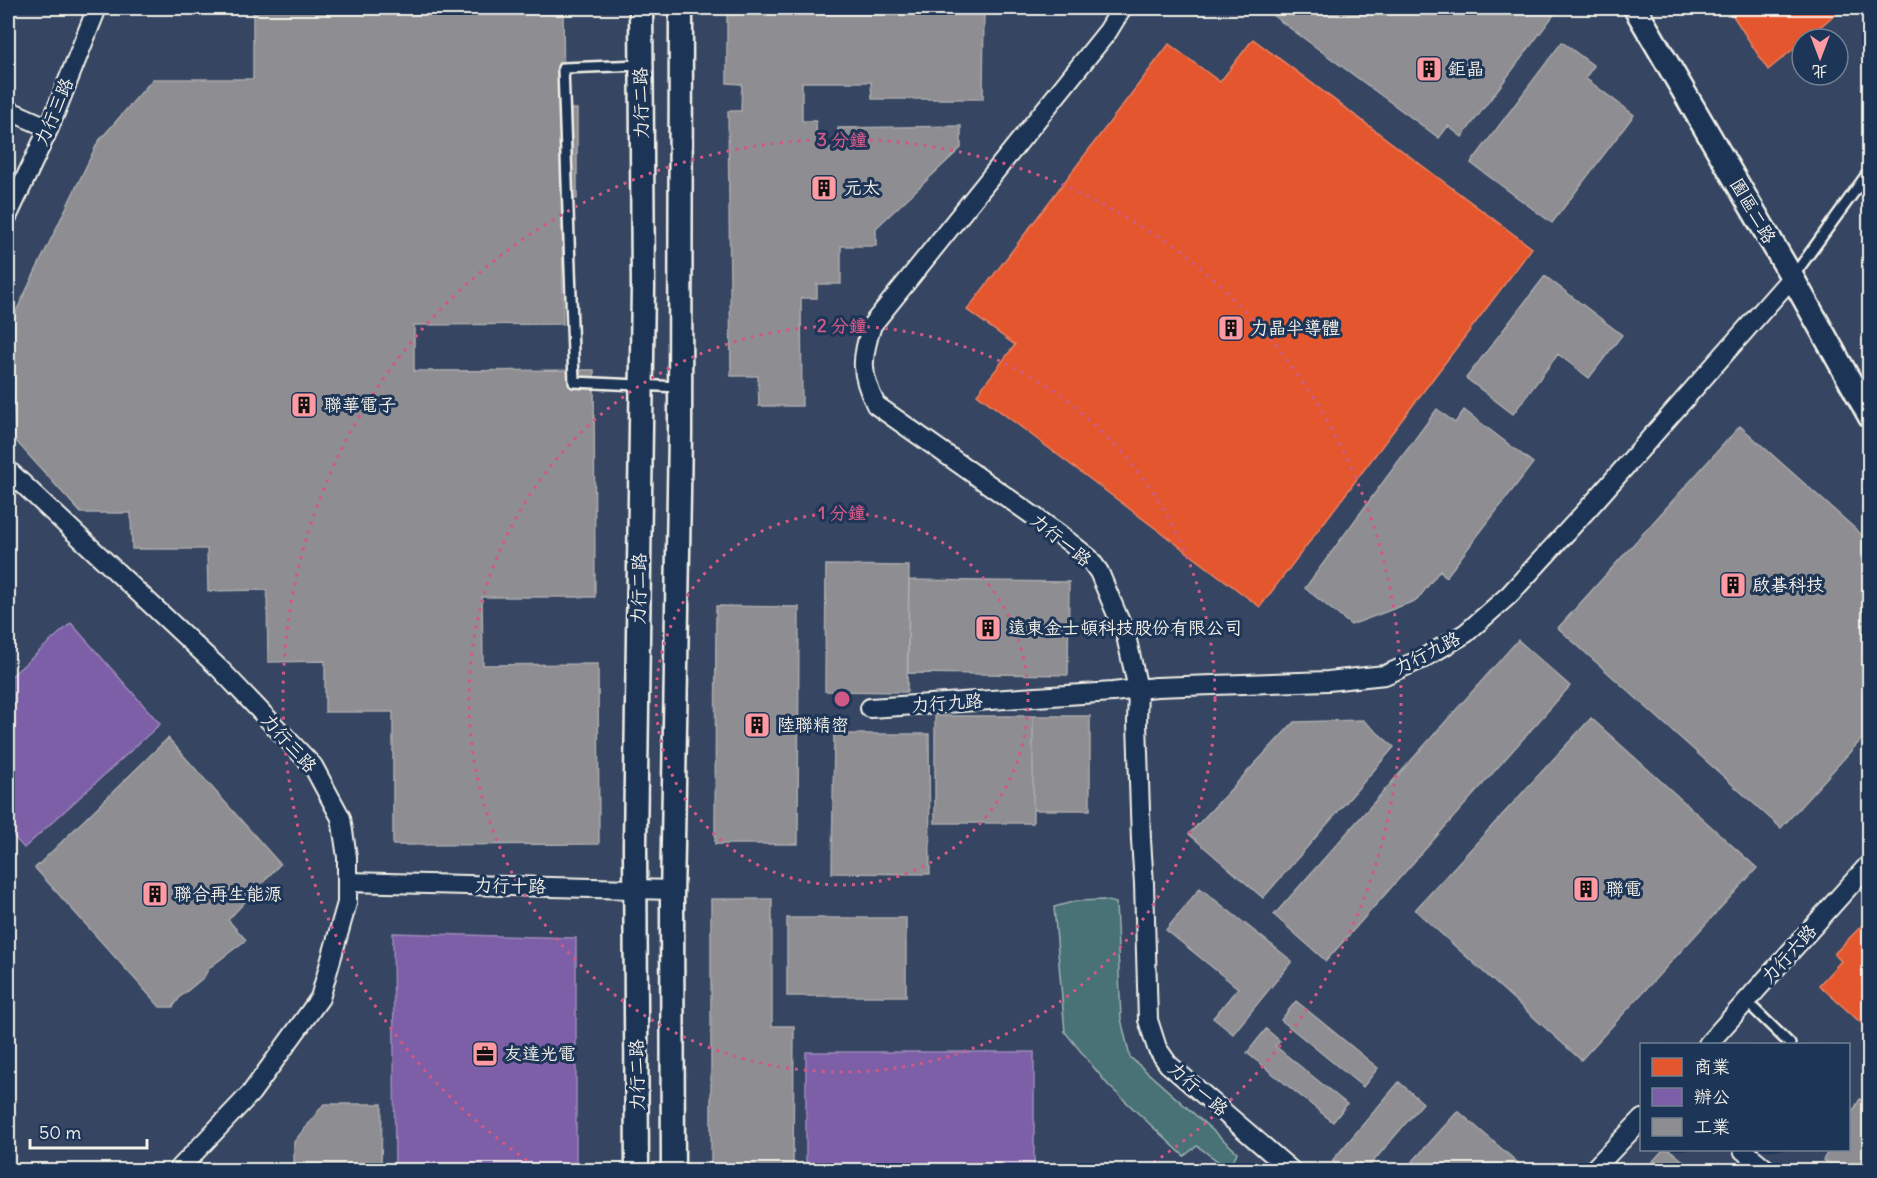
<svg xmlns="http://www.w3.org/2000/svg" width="1877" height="1178" font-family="Delius,'LXGW WenKai TC',sans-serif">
<rect width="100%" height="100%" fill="#1d3557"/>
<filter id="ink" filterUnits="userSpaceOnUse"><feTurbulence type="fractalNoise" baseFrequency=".0167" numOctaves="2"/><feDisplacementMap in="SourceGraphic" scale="12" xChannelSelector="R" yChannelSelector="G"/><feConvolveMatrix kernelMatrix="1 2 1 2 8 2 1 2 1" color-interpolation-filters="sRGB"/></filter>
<g filter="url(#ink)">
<path fill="#344562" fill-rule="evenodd" d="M8,8H1869V1170H8ZM1802,39H1838V75H1802ZM1642,1044H1848V1150H1642Z"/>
<path fill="#487277" stroke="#9eb2b0" stroke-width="1.5" d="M1104,900L1116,903L1121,1019L1130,1057L1237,1152L1230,1170L1197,1146L1184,1156L1108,1085L1065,1032L1054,907L1076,901Z"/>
<path fill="#e4572e" stroke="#e98566" stroke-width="1.5" d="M1728,8H1843L1805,39H1802V42L1768,70Z
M1858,8H1870V24Z
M1253,39L1532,248L1260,607L977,394L1015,345L967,310L1169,44L1220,82Z
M1870,917V1031L1819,985L1841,961L1834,954Z"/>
<path fill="#7b5ea7" stroke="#9f8aba" stroke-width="1.5" d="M71,623L160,724L24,848L8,830V679Z
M393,933L576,938V1170H395Z
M806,1052H1034V1170H806Z"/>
<path fill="#8d8d92" stroke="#acabac" stroke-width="1.5" d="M253,8H563L564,109H577V199H562L563,324L414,325V371L594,370L595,597H482L483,665L598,664L599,844L393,845V712H325V661L268,662L267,590L208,591L207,549H132L131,513H81L15,440L11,322L98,142L153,79H253Z
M727,8H984L983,99H872L871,82H802V121H816L817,148H838V128L961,126V148L876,228V246H841V284H817V298H801L802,406H759L758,376H731L728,111H741L742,84L727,83Z
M1263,8H1550L1556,12L1462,137L1448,126L1439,138Z
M1562,42L1594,66L1585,78L1634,115L1552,223L1471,163Z
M1545,276L1622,335L1589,378L1558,354L1513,414L1466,378Z
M1437,409L1455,423L1464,410L1533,463L1446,577L1440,570L1417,600L1351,625L1305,588Z
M1740,426L1870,542V730L1781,828L1558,628Z
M826,565L909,566L907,692L825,691Z
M909,580L1069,582L1068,675L908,673Z
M716,606L799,607L798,844H715Z
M1518,640L1570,686L1326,961L1274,915Z
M935,716H1033V823H935Z
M1033,716H1090V810H1033Z
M1591,718L1757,868L1581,1060L1415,910Z
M1363,720L1394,747L1263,898L1189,834L1294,722Z
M834,734H929L930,874L832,873Z
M168,738L280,864L228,920L246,940L209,968L204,977L180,997L173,1007H160L35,868Z
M1200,888L1292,961L1233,1034L1213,1018L1238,988L1166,930Z
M711,899H772V1026H794L793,1170H711Z
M787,918H906V996H787Z
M1296,1001L1378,1068L1363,1087L1281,1020Z
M1266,1029L1280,1041L1275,1046L1347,1104L1333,1122L1247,1053Z
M1399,1082L1423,1103L1366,1170H1343L1332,1161Z
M1860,1099L1870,1105V1170H1840L1823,1160L1829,1150H1848V1119Z
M324,1104H382L381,1170H294V1142Z
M1458,1111L1524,1168L1522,1170H1405Z
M1663,1150H1670L1694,1170H1645Z"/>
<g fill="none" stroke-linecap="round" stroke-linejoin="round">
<defs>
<path id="service" d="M641,65L563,68L574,382L680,387
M1794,275L1870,170
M1747,1002L1790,1044"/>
<path id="minor" d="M1122,8L1108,31L872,325C861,358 860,374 876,405L1059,534L1089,558L1099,572L1126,636L1138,689L1137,723L1141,840L1144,884L1148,1020L1157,1048L1168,1064L1291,1170
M8,110L49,128
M8,215L49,128L97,8
M8,470L220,669L313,766L341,818L347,857V903L320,998L251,1093L178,1170
M870,708L1113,692L1156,687L1328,681L1385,675L1422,659L1466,633L1509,595L1595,501L1792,277
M348,882L673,890
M1708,1044L1870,863
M1743,1150L1767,1170
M1593,1170L1642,1119"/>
<path id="tertiary" d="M1635,8L1792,277L1870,417
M637,1170L635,846L643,287L641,8
M673,1170L672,901L680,434L681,8"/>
</defs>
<use href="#service" stroke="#f4f1e8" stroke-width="14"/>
<use href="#minor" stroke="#f4f1e8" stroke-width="22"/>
<use href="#tertiary" stroke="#f4f1e8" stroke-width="27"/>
<use href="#service" stroke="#1d3557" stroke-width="9"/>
<use href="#minor" stroke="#1d3557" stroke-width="18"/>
<use href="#tertiary" stroke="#1d3557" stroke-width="22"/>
</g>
</g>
<g fill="none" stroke="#d15985" stroke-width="3" stroke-dasharray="3 6">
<circle cx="842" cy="699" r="186"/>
<circle cx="842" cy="699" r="373"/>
<path d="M542 1170A559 559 0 1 1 1142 1170"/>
</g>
<defs>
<symbol id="building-square" viewBox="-11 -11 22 22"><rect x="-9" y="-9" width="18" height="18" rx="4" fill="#ff9aa2" stroke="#1d3557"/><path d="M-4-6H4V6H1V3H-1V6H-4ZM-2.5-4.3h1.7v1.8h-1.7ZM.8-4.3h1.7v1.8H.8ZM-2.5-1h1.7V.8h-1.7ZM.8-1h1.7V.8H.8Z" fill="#111"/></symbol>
<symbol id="office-square" viewBox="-11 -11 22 22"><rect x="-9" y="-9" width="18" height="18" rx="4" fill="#ff9aa2" stroke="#1d3557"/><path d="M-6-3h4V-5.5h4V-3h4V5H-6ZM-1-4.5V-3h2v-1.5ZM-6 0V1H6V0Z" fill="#111"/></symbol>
</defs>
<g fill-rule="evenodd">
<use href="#building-square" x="1414" y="54" width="30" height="30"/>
<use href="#building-square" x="809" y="173" width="30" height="30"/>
<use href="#building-square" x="1216" y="313" width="30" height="30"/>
<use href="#building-square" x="289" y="390" width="30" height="30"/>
<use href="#building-square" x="1718" y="570" width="30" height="30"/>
<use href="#building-square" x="973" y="613" width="30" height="30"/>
<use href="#building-square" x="742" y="710" width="30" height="30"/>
<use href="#building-square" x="1571" y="874" width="30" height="30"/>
<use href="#building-square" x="140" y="879" width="30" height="30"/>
<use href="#office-square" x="470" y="1039" width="30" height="30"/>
</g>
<g text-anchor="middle" stroke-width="6" stroke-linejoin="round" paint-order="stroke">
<g font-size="18" fill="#f4f1e8" stroke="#1d3557" text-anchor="start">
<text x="1448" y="75">鉅晶</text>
<text x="844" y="194">元太</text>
<text x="1250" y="334">力晶半導體</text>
<text x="324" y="411">聯華電子</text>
<text x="1752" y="591">啟碁科技</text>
<text x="1008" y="634">遠東金士頓科技股份有限公司</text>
<text x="777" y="731">陸聯精密</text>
<text x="1606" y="895">聯電</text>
<text x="174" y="900">聯合再生能源</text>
<text x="504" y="1060">友達光電</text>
</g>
<g font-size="18" fill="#f4f1e8" stroke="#1d3557">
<text transform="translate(641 103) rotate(-91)" y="6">力行二路</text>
<text transform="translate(54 112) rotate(-67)" y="6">力行三路</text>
<text transform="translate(1753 211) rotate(60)" y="6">園區二路</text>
<text transform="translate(1061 540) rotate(39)" y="6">力行一路</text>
<text transform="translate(639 589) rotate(-89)" y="6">力行二路</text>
<text transform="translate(1427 653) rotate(-27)" y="6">力行九路</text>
<text transform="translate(947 703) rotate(-4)" y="6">力行九路</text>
<text transform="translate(289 743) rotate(48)" y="6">力行三路</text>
<text transform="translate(510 886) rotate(1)" y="6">力行十路</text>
<text transform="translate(1789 954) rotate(-48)" y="6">力行六路</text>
<text transform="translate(637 1075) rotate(-91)" y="6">力行二路</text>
<text transform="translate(1198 1089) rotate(41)" y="6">力行一路</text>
</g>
</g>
<circle cx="842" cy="699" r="9" fill="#d15985" stroke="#1d3557" stroke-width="3"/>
<g font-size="18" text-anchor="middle" font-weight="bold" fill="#d15985" stroke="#1d3557" stroke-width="6" stroke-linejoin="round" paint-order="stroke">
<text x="842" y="146">3 分鐘</text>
<text x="842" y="332">2 分鐘</text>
<text x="842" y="519">1 分鐘</text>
</g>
<rect width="1877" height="1178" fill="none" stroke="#1d3557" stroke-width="30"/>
<rect x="15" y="15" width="1847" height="1148" fill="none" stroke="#f4f1e8" stroke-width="2" filter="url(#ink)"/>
<rect x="1640" y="1043" width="210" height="108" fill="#1d3557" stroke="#738091" stroke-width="1.5"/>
<rect x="1652" y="1058" width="30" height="18" fill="#e4572e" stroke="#738091" stroke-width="1.5"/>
<text x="1694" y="1073" font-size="18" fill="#f4f1e8">商業</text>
<rect x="1652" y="1088" width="30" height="18" fill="#7b5ea7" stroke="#738091" stroke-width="1.5"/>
<text x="1694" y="1103" font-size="18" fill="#f4f1e8">辦公</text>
<rect x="1652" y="1118" width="30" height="18" fill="#8d8d92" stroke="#738091" stroke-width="1.5"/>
<text x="1694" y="1133" font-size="18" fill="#f4f1e8">工業</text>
<g transform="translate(1820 57) rotate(180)"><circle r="28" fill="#1d3557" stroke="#738091" stroke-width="1.5"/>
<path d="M0-4.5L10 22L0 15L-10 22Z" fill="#ff9aa2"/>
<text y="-9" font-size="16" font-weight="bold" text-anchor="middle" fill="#f4f1e8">北</text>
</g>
<path d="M30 1139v9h117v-9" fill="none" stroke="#f4f1e8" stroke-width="3"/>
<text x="39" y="1139" font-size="18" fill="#f4f1e8" stroke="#1d3557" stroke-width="4.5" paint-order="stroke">50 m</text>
</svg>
